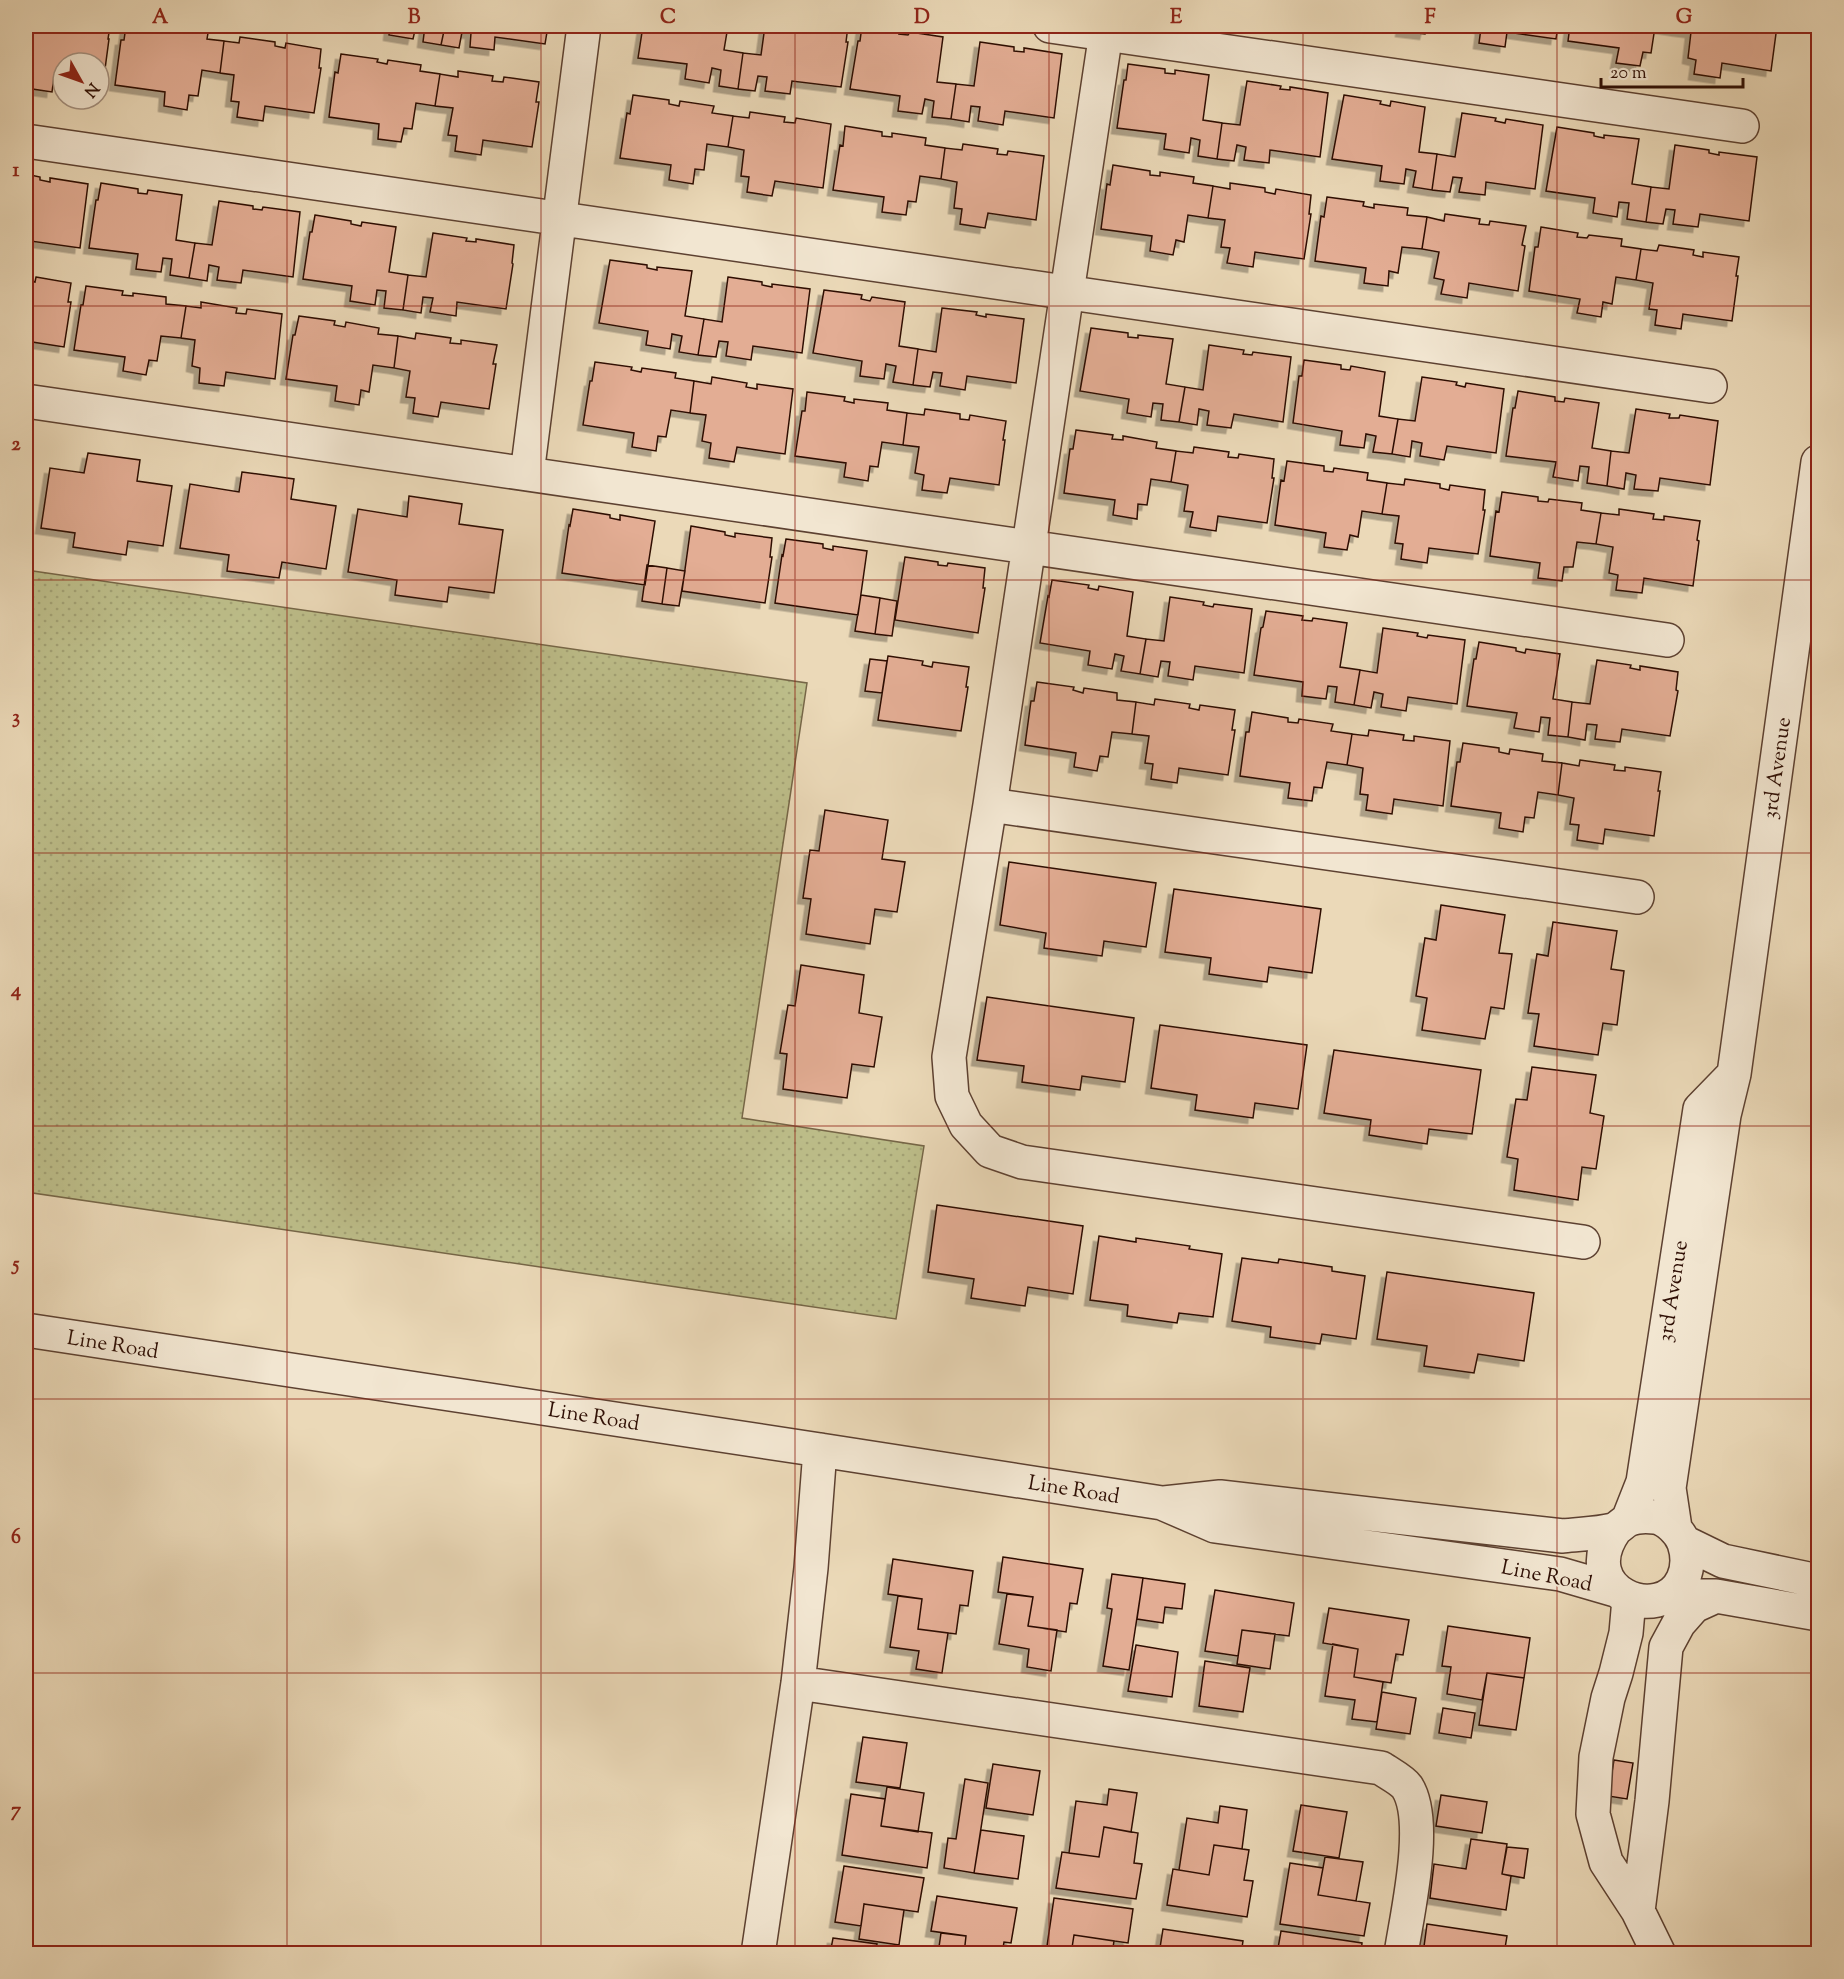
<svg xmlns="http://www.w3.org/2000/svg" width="1844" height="1979" font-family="'Sorts Mill Goudy',serif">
<defs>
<pattern id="grass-dots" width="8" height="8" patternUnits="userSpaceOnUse" patternTransform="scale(1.5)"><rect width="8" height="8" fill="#bdbe8a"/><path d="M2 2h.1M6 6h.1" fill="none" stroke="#a3a275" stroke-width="1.8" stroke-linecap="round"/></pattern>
<filter id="shadow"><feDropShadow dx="-5.5" dy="5.5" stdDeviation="0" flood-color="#0004"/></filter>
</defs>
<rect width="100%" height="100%" fill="#ebd9b8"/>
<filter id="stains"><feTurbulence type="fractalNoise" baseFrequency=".00333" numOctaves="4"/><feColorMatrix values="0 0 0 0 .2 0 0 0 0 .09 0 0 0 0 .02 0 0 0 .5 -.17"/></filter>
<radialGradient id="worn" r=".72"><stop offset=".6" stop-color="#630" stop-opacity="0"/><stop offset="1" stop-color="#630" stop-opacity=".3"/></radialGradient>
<path fill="url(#grass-dots)" stroke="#766647" stroke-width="1.5" d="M26,570L807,683L742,1118L924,1146L896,1319L26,1192Z"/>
<path fill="#e3ad94" stroke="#2e0e04" stroke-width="1.5" filter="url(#shadow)" d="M26,26H110L108,39H109L103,84L99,83V63H63V78L54,77L52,92L26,88L28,73H26Z
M126,26H164L163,30L174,31V28L208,33L207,39L224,41L220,73L202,70L198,96L189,95L187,110L164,106L165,92L115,85L121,40H124Z
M390,26H416L413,39L389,35Z
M421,26H445L441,45L423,42L425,26Z
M445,26H548L545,44L495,37L494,50L470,47L471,33L462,32L459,48L441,45Z
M643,26H728L724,50L743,53L738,89L719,86L721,70L712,68L709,83L685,79L687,64L638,58Z
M765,26H848L846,42H848L841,87L792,81L790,94L765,91L767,77L758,76L755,91L738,89L743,53L761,55Z
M862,26L900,30L899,34L908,35L910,32L943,37L937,82L956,84L951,119L932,117L934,101L925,99L922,114L898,111L900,96L850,89L858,41H860Z
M1402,26H1427L1425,34L1401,31Z
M1473,26H1558L1556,39L1507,32L1505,47L1479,43L1481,28Z
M1570,26H1676L1675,30L1655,27L1651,53L1643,52L1640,66L1616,63L1619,48L1568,41Z
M1676,26H1777L1771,71L1722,63L1720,78L1694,74L1696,60L1688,58L1691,32L1675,30Z
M240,37L275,42V46L285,48L286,43L321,49L319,68H321L314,113L265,106L263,121L237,117L239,102L231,101L234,75L220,73L224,41L239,43Z
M980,42L1014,47V51L1024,52V48L1062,54L1054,118L1005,111L1003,125L978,121L980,107L971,106L969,122L951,119L956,84L974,86Z
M341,54L378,59L377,62L387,64L388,60L421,65L420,71L440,74L435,106L416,103L412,129L404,128L401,142L378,139L379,124L329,117L335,72L338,73Z
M1128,64L1165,69V73L1175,74V70L1209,75L1203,120L1222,123L1217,159L1198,156L1200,140L1191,138L1189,153L1164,149L1166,134L1117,128L1124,80H1126Z
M458,71L493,76L492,81L503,82L504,77L539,82L536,102H539L532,147L483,140L481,155L455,151L457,136L448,135L453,108L435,106L440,74L458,77Z
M1247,81L1281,86L1280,89L1290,90V87L1328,93L1320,157L1270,150L1269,163L1244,160L1246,147L1237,145L1234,161L1217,159L1222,123L1240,125Z
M633,95L669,100V104L679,106L680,101L714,106L712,113L733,116L728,147L707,144L704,170L695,169L693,184L669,180L671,165L620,158L627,113L630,114Z
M1344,95L1381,101L1380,104L1390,106L1391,101L1425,107L1419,152L1437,154L1432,190L1413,187L1416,171L1406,169L1404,184L1380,181L1382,166L1332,159Z
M750,112L785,117L784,122L795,123L796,118L831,124L823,188L775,181L772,196L747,192L749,177L741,176L744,150L728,147L733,116L749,118Z
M1462,113L1496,118L1495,121L1505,123L1506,119L1543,125L1535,189L1486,182L1485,195L1459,192L1462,178L1453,177L1450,192L1432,190L1437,154L1455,157Z
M845,126L882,132V136L892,137V133L926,138L925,145L945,148L941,179L920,176L916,202L908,201L906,215L882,212L884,197L833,190L840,145L843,146Z
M1557,127L1594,133V136L1604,138V135L1639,139L1632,184L1651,187L1646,222L1627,219L1629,203L1619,202L1617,217L1593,213L1595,198L1546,191Z
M963,144L998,149L997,154L1007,155L1008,151L1044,156L1036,220L988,213L985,228L960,224L962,209L954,208L957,182L941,179L945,148L962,150Z
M1675,145L1709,150V153L1719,155V152L1757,157L1749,221L1700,214L1698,227L1673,224L1675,210L1666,209L1663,224L1646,222L1651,187L1669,189Z
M1113,165L1150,171V175L1160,176V172L1194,177L1193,183L1213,186L1208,218L1188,215L1184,242L1176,240L1173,255L1150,251L1152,236L1101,229L1107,184L1110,185Z
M26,174L40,177V180L50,182V178L88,184L80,248L31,241L29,255L26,254Z
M101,183L138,189V193L147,194L148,190L182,195L176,240L195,243L189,278L170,275L172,259L163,258L161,272L136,269L138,254L89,248L96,200H98Z
M1230,183L1265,188V192L1275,194L1276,189L1311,195L1309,214H1311L1304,259L1255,252L1253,267L1227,263L1230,248L1221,247L1225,220L1208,218L1213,186L1230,189Z
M1327,197L1364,202L1363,206L1374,208V204L1408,208L1407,215L1427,217L1422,249L1402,247L1398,273L1389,271L1388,286L1364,283L1366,268L1315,261L1321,216L1324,217Z
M219,201L253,206V209L262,210L263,207L300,212L293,277L243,270L241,283L217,280L219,267L209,265L207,281L189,278L195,243L212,245Z
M1445,214L1480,219L1479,224L1489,225L1490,221L1526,226L1522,245L1525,246L1518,291L1469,283L1467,298L1441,294L1444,280L1434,278L1439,252L1422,249L1427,217L1444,221Z
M315,215L351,221V224L361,226L362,222L396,227L389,272L408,275L403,310L384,308L386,291L377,290L375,305L350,301L352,286L303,279L310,232H312Z
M1541,227L1578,233L1577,237L1587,238L1589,235L1622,239L1621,246L1641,249L1636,280L1616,277L1612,304L1603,302L1601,317L1577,313L1580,299L1529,291L1535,247H1538Z
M433,233L467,238L466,241L476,242V239L514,245L512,263L513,264L506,309L457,302L456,316L430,312L433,298L423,297L421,313L403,310L408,275L426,277Z
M1659,245L1694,250L1693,255L1703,257V252L1739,257L1736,276H1738L1732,321L1683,314L1681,329L1655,325L1657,310L1649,309L1653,283L1636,280L1641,249L1657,251Z
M610,260L647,265V268L657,270V267L692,271L685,316L704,319L698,355L679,352L682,336L672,334L670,349L646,345L648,331L599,323Z
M36,277L71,283L68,302H71L64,347L26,341V280L35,282Z
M728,277L762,282V285L772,287V284L810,289L802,353L753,346L751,360L726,356L728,342L719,341L716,357L698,355L704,319L722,322Z
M86,286L123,291L122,295L133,296V293L166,297V304L186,306L181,338L161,336L157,361L149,360L146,375L123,371L125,357L74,350L81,305H83Z
M824,290L862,295L861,299L870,301L872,297L905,302L899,346L918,349L913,385L893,382L896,366L886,364L884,379L860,376L862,361L813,353Z
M201,302L237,308L236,313L246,314L247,309L282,314L275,379L226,372L224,386L199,383L200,368L192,366L195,340L181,338L186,306L201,308Z
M942,308L977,312L976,315L986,317V314L1024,319L1016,383L967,376L965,390L940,386L942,373L933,372L930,387L913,385L918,349L936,352Z
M299,316L335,321L334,325L345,327L346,322L379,328L378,334L398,336L394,368L373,365L369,392L361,390L359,405L335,401L337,386L286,379L293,335H295Z
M1091,328L1128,333V337L1138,338V335L1173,339L1166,384L1185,387L1179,422L1161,420L1163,404L1153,403L1151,417L1127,413L1129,399L1080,391Z
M416,333L451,338L450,343L461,344V340L497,345L493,364H496L489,409L441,402L438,417L413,413L415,398L406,397L410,371L394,368L398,336L415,339Z
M1209,345L1244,350L1243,354L1252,355L1253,352L1291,357L1283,422L1234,414L1231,428L1207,425L1209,411L1199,409L1197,425L1179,422L1185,387L1203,390Z
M1304,360L1341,365V369L1350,370L1351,366L1385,372L1379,416L1398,419L1392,454L1373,452L1376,436L1366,434L1364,448L1340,445L1342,431L1293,423L1299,376H1302Z
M595,362L632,367L631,370L641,372L642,368L676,373L675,378L694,381L690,413L671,410L666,437L658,436L656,451L632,447L634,433L583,425L590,381H592Z
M712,377L747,383L746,387L757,389V384L793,389L785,454L737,447L734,462L709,458L711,443L702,441L706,415L690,413L694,381L711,384Z
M1422,377L1457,382L1456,385L1465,387L1466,383L1504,389L1496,453L1447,446L1444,460L1420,456L1422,443L1412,441L1410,457L1392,454L1398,419L1415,421Z
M1518,391L1555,397V401L1564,402L1565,398L1599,403L1592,448L1611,451L1607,486L1587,483L1589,467L1580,466L1578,481L1553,477L1556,462L1506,456L1513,408H1515Z
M807,392L845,397L844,401L854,403V399L888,403L887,410L907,413L903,445L882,442L878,467L870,466L868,481L844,477L846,463L795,456L802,411H805Z
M925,409L960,414V419L969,420L970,415L1006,421L1003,440H1005L999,485L950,478L947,493L922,490L924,475L915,473L919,447L903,445L907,413L924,415Z
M1636,409L1670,414L1669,418H1679L1680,415L1718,421L1710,485L1660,478L1658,491L1634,489L1636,475L1626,473L1624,489L1607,486L1611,451L1629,453Z
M1076,430L1113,435L1112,439L1123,440V436L1157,442L1156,448L1176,451L1171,482L1151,479L1147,505L1138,504L1137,519L1113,515L1115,500L1064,493L1070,449H1073Z
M1194,447L1229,452L1228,457L1238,458L1239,454L1274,459L1272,478H1274L1267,523L1218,516L1216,531L1190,527L1193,512L1184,511L1188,485L1171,482L1176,451L1193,453Z
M88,453L140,460L137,481L172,486L163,546L128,541L126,555L73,547L75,533L41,528L50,468L84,473Z
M1287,461L1324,466V471L1333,472L1334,468L1368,473L1367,480L1387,483L1382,514L1362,511L1358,537L1350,535L1347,550L1324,547L1326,533L1275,525L1281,480L1284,481Z
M242,472L294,479L291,499L336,506L326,569L282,562L279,578L227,571L229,555L180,548L190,484L239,492Z
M1405,479L1440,484V488L1449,490L1450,485L1485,490L1483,510H1485L1478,554L1429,548L1427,563L1401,559L1403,544L1395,543L1399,516L1382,514L1387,483L1404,485Z
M1502,492L1538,497V501L1548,502L1549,499L1582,503L1581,510L1601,513L1596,544L1577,542L1573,567H1564L1562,581L1538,578L1540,563L1490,556L1496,511L1499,512Z
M409,496L462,504L459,524L503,530L494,593L449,587L447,602L395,595L397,580L348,572L358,509L407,517Z
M573,509L610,515V518L620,520V515L655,521L645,585L562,573L569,525L570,526Z
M1619,509L1654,514L1653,519L1664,520V516L1700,521L1697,540L1699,541L1693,586L1644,578L1642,593L1616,590L1618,575L1609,573L1613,547L1596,544L1601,513L1619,515Z
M691,526L725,532V535L735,537V533L772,538L770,557H772L765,603L682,591Z
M786,539L823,544V548L833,550V546L867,551L858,615L775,603L782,555L783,556Z
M905,557L938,562V565L947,566L948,563L985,568L983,588H985L978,633L895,620Z
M647,565L667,568L662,604L642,601Z
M667,568L685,571L679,606L662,604Z
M1052,580L1089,585L1088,588L1098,590L1099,586L1133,592L1127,636L1146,639L1140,674L1121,671L1124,656L1115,654L1112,669L1088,665L1090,651L1040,643L1048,596L1049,597Z
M861,595L880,598L875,634L855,631Z
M1170,597L1204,602L1203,605L1213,607L1214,604L1252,609L1244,673L1195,666L1193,680L1168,676L1170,662L1161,661L1158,677L1140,674L1146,639L1164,641Z
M880,598L897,601L892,636L875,634Z
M1266,611L1303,616L1302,620L1312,621L1313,618L1347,623L1340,667L1360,670L1354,705L1335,702L1337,687L1328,686L1326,699L1302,696L1303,682L1254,675L1261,628L1263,627Z
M1383,628L1418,633L1417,636L1427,638L1428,635L1465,640L1457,704L1408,697L1406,711L1381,707L1383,694L1374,692L1371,708L1354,705L1360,670L1377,673Z
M1479,642L1516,648V651L1525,653L1526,649L1560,654L1553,699L1572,702L1568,737L1548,735L1550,718L1541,717L1539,732L1514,728L1517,713L1467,706L1474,659H1476Z
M888,656L923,661L922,665L932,667L933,662L969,667L966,687H968L961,731L878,720Z
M870,659L887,661L882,693L865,691Z
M1597,660L1631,665L1630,668L1640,670V666L1678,672L1676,690L1678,691L1670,736L1622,729L1620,742L1595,739L1597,725L1587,724L1585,740L1568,737L1572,702L1590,704Z
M1037,682L1074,687L1073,690L1083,693L1084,688L1117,693V700L1136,702L1132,734L1112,732L1108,757L1100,756L1097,771L1074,767L1076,753L1025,745L1031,701H1034Z
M1155,699L1190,704L1189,708L1199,710L1200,705L1235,710L1232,730H1235L1228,775L1179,768L1177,783L1151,779L1153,764L1145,763L1149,736L1132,734L1136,702L1154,705Z
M1252,712L1288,718V722L1298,723L1299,719L1333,724L1331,731L1352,734L1347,765L1327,762L1322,788L1314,787L1312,801L1288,798L1290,783L1240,776L1246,732H1249Z
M1369,730L1404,735L1403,740L1414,741V736L1450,741L1443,806L1394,799L1392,814L1366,810L1368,795L1360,794L1363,768L1347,765L1352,734L1368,736Z
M1463,743L1499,748V752L1509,754L1510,749L1543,754L1542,761L1562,763L1558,795L1538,792L1534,818L1525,817L1523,832L1499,828L1501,813L1451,806L1457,762H1460Z
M1580,760L1615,765L1614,770L1625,771V767L1661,772L1658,791H1660L1654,836L1605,829L1603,844L1577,840L1579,825L1570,824L1574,798L1558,795L1562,763L1579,766Z
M825,810L888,820L882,859L905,862L897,912L875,909L870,944L806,934L811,899L803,898L810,850L819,851Z
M1009,862L1156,883L1146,947L1104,941L1102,956L1044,948L1046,933L1000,925Z
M1174,889L1321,909L1312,973L1269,967L1267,982L1209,974L1211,958L1165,952Z
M1441,905L1505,915L1499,953L1512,954L1504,1009L1491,1007L1485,1039L1422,1030L1427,998L1416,996L1425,938L1436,940Z
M1553,922L1617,931L1611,969L1624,971L1617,1025L1603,1023L1598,1055L1534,1046L1539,1014L1528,1013L1537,954L1548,956Z
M801,965L864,975L859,1013L882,1017L874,1067L852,1064L847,1098L783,1089L787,1054L780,1053L788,1005L795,1006Z
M987,997L1134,1018L1125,1082L1082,1076L1080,1090L1022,1082L1024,1066L977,1060Z
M1160,1025L1307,1045L1298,1109L1255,1103L1253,1118L1195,1110L1197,1095L1151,1088Z
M1334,1050L1481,1070L1472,1134L1429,1129L1427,1144L1369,1135L1371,1120L1324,1113Z
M1532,1067L1596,1075L1590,1113L1604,1116L1596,1169L1582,1167L1578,1200L1514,1190L1518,1159L1507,1157L1516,1099L1527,1100Z
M937,1205L1083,1226L1073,1294L1028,1287L1025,1306L971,1298L974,1279L928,1272Z
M1099,1236L1136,1242V1238L1190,1246L1189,1249L1222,1254L1213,1317L1179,1313L1177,1323L1127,1316L1128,1305L1090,1300Z
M1242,1258L1278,1263L1279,1259L1332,1267V1271L1365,1276L1356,1339L1322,1334L1320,1344L1270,1337L1271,1327L1232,1321Z
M1387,1272L1534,1293L1524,1361L1478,1354L1474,1373L1424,1366L1427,1346L1377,1339Z
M1003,1557L1083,1569L1077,1604L1070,1603L1066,1632L1028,1626L1033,1597L998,1592Z
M893,1559L973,1571L968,1606L960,1605L956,1634L918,1629L922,1599L888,1594Z
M1112,1574L1143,1578L1129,1670L1103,1666L1112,1609L1107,1608Z
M1143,1578L1185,1584L1182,1609L1165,1607L1163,1623L1137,1619Z
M1215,1590L1294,1603L1289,1636L1242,1630L1238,1656L1205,1651Z
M1007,1594L1033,1597L1028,1626L1057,1630L1051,1671L1027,1667L1029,1649L999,1644Z
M898,1596L922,1599L918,1629L948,1633L942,1673L916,1669L919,1651L890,1647Z
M1329,1608L1409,1620L1403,1655L1396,1654L1391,1683L1354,1677L1358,1649L1323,1643Z
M1448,1626L1530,1638L1524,1678L1487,1673L1482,1700L1447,1694L1451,1667L1442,1666Z
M1242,1630L1275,1634L1270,1669L1237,1664Z
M1333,1644L1358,1649L1354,1677L1383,1682L1377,1722L1352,1719L1355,1700L1325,1696Z
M1136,1645L1178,1652L1172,1697L1128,1691Z
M1205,1661L1250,1668L1243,1712L1199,1706Z
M1487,1673L1524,1678L1516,1730L1479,1725Z
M1382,1692L1416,1698L1410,1734L1376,1729Z
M1443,1708L1475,1713L1471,1738L1439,1733Z
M863,1737L907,1743L900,1788L856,1782Z
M1614,1760L1633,1763L1627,1799L1608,1796Z
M993,1764L1040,1771L1033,1815L986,1808Z
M965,1779L988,1783L974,1873L944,1868L948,1838L956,1839Z
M887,1787L924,1793L918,1832L881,1826Z
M1109,1789L1137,1793L1131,1832L1104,1827L1099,1857L1069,1853L1076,1801L1107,1805Z
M851,1794L885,1799L881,1826L932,1833L927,1868L842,1855Z
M1441,1795L1487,1802L1482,1833L1436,1826Z
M1301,1805L1347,1812L1339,1858L1293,1851Z
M1220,1806L1247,1810L1242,1849L1214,1845L1209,1875L1179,1870L1187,1818L1218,1823Z
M1104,1827L1138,1833L1134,1863L1142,1864L1136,1899L1056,1888L1062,1852L1099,1857Z
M981,1830L1024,1836L1018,1879L974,1873Z
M1471,1839L1507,1844L1502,1874L1511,1876L1506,1910L1430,1898L1434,1864L1466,1869Z
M1214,1845L1249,1850L1244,1880L1253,1881L1247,1917L1167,1905L1173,1869L1209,1875Z
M1507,1847L1528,1849L1524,1878L1502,1874Z
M1325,1857L1363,1862L1356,1901L1318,1895Z
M1290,1863L1323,1868L1318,1895L1370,1903L1364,1936L1280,1924Z
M844,1866L924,1878L918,1912L864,1904L861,1926L835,1922Z
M937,1896L1017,1908L1011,1943L1004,1942L1002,1954H964L966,1936L931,1931Z
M1054,1898L1133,1909L1128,1943L1074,1935L1071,1954L1046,1953Z
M864,1904L904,1910L899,1945L859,1939Z
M1427,1924L1507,1936L1504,1954H1423Z
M1163,1929L1243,1941L1241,1954H1159Z
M1281,1931L1362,1943L1361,1954H1277Z
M941,1933L966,1936L964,1954H938Z
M1074,1935L1114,1941L1112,1954H1071Z
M833,1938L877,1944L875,1954H830Z"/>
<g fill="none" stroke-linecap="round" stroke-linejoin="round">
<defs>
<path id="street" d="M1050,26L1742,126
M1107,26L990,805L949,1057L952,1096L966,1125L990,1151L1022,1162L1583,1242
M26,141L1710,386
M26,401L1667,640
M527,474L584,26
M990,805L1637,897
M26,1330L820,1450L1162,1503L1215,1526L1560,1574L1615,1590
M1164,1503L1220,1497L1563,1536C1579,1534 1597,1534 1613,1530C1619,1528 1622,1523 1628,1520C1636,1516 1646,1516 1655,1517C1667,1519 1680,1532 1684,1543C1688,1555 1688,1568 1683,1579C1661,1627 1572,1591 1615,1530
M1628,1520L1643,1482L1700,1109L1734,1074
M1675,1528L1669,1488L1724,1115L1734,1074L1818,462
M1684,1542L1723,1561L1818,1581
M1693,1596H1716L1818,1614
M1629,1599L1626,1633L1616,1673L1608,1698L1596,1757L1593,1814L1606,1862L1638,1911L1659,1954
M798,1683L1381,1768C1388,1773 1402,1780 1407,1787C1429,1821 1407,1914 1401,1954
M1638,1911L1652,1801L1666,1647L1679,1623L1694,1606L1716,1596
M758,1954L798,1683L811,1568L820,1450"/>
</defs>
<use href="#street" stroke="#5d4131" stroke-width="36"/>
<use href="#street" stroke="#f2e6d1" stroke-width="33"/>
</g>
<path fill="none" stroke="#8f2418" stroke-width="1.5" stroke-opacity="0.55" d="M287,26V1954M541,26V1954M795,26V1954M1049,26V1954M1303,26V1954M1557,26V1954M26,306H1818M26,580H1818M26,853H1818M26,1126H1818M26,1399H1818M26,1673H1818"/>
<g text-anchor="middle" stroke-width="4.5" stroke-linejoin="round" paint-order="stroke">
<g font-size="21" fill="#2e0e04" stroke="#f2e6d1">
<text transform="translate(1776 768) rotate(-82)" y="7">3rd Avenue</text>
<text transform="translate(1672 1291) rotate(-81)" y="7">3rd Avenue</text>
<text transform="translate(113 1344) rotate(9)" y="7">Line Road</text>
<text transform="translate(594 1416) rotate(9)" y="7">Line Road</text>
<text transform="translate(1074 1489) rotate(9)" y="7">Line Road</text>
<text transform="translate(1547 1575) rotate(11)" y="7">Line Road</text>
</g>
</g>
<rect width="1844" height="1979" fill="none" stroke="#ebd9b8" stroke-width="66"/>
<g transform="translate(81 81) rotate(130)"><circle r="28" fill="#f2e6d1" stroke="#a4907f" stroke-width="1.5"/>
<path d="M0-4.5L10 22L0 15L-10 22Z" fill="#8f2418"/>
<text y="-9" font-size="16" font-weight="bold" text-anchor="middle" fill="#2e0e04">N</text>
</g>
<path d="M1601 78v9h142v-9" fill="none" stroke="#2e0e04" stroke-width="3"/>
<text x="1610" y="78" font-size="18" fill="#2e0e04" stroke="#f2e6d1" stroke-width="4.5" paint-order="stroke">20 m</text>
<rect x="33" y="33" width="1778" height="1913" fill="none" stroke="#8f2418" stroke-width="2"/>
<g font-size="20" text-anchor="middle" font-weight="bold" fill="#8f2418">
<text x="160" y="23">A</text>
<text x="414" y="23">B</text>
<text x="668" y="23">C</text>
<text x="922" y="23">D</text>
<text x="1176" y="23">E</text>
<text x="1430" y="23">F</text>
<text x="1684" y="23">G</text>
<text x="16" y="176">1</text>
<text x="16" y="450">2</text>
<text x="16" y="723">3</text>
<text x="16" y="996">4</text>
<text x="16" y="1270">5</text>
<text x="16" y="1543">6</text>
<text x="16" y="1816">7</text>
</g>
<rect width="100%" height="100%" filter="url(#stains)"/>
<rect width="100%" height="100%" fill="url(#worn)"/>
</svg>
